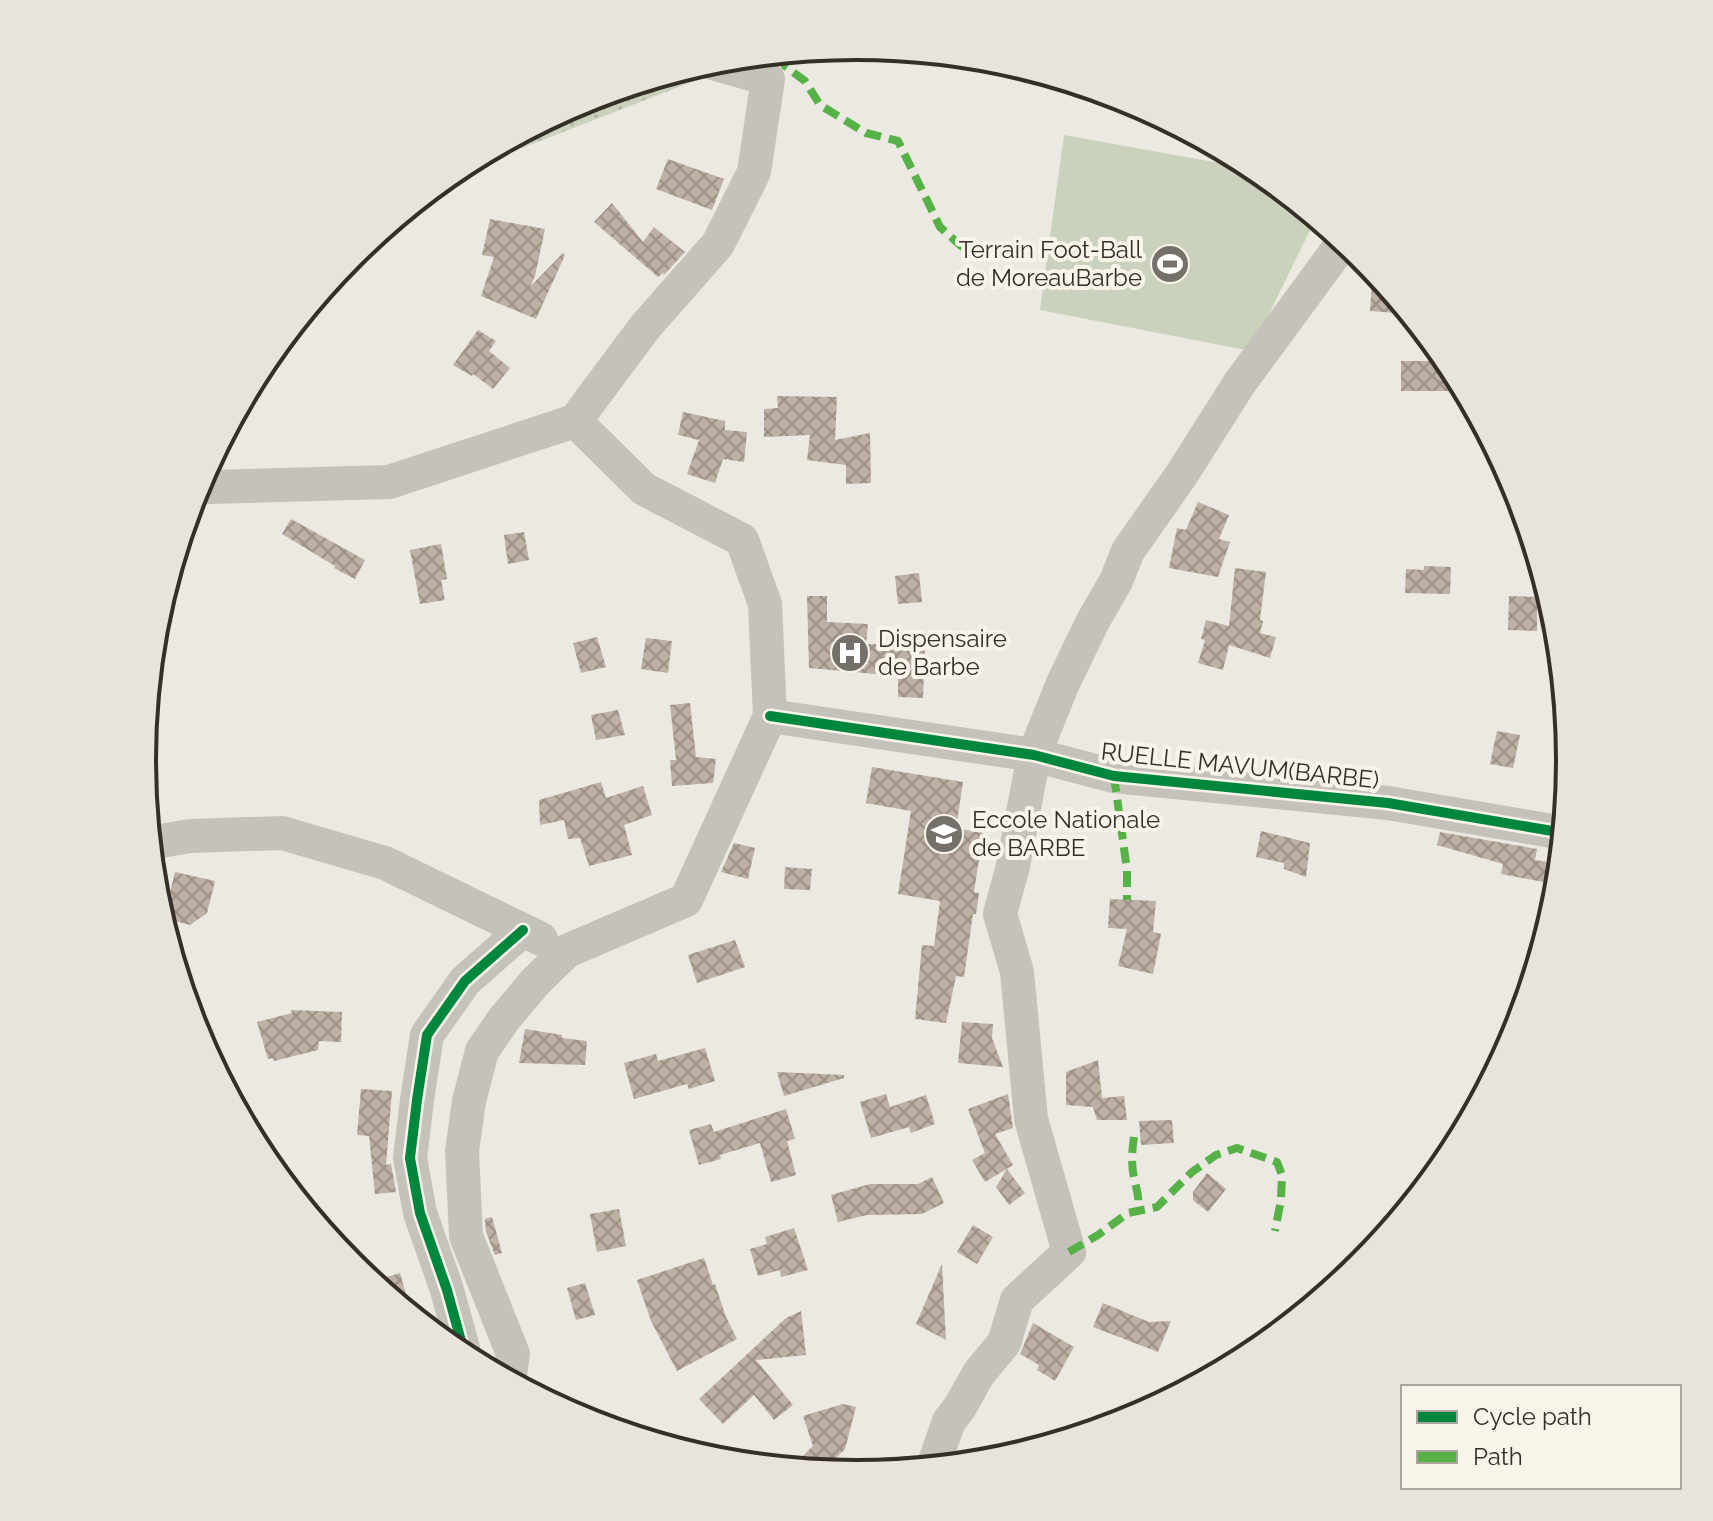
<svg xmlns="http://www.w3.org/2000/svg" width="1713" height="1521" font-family="Raleway,sans-serif">
<defs>
<pattern id="garden-dots" width="8" height="8" patternUnits="userSpaceOnUse" patternTransform="scale(2)"><rect width="8" height="8" fill="#cad1bd"/><path d="M2 2h.1M6 6h.1" fill="none" stroke="#aeb4a2" stroke-width="1.8" stroke-linecap="round"/></pattern>
<pattern id="building-cross-hatch" width="8" height="8" patternUnits="userSpaceOnUse" patternTransform="scale(2)"><rect width="8" height="8" fill="#beb0a5"/><path d="M0 0l8 8M0 8l8-8" fill="none" stroke="#9b9086"/></pattern>
</defs>
<rect width="100%" height="100%" fill="#ece9e2"/>
<path fill="#cad1bd" d="M1064,135L1258,170L1316,218L1251,351L1040,310Z"/>
<path fill="url(#garden-dots)" d="M693,67L694,81L445,178L460,166L583,100Z"/>
<path fill="url(#building-cross-hatch)" d="M668,159L724,179L712,210L656,189Z
M612,203L643,242L654,227L685,252L664,275L663,273L658,277L594,222Z
M490,219L545,229L535,276L530,287L563,253L565,255L536,319L481,296L494,257L482,255Z
M1373,269L1394,294L1410,314L1370,311Z
M478,330L496,341L489,351L510,368L493,389L473,374L472,376L453,365Z
M1401,361H1449L1465,391H1401Z
M777,396L837,397L835,440L870,433L871,483L846,484V465L807,460L810,435L764,437V409L778,408Z
M683,412L725,421V430L747,432L744,462L723,459L715,483L687,474L699,440L678,435Z
M1198,502L1229,515L1219,539L1230,542L1218,577L1169,568L1177,528L1186,530Z
M291,519L365,560L355,579L334,568L335,566L282,534Z
M524,532L529,560L508,564L504,535Z
M441,544L447,579L441,580L445,600L420,604L410,550Z
M1424,566L1451,567L1450,594L1405,593L1406,569L1424,570Z
M1235,568L1266,572L1260,620L1263,621L1260,633L1276,637L1270,658L1229,645L1223,670L1198,663L1205,640L1201,639L1206,620L1229,626Z
M919,573L922,602L898,604L895,576Z
M807,596H827V622L868,624L866,644L925,645L923,698L898,697V676L809,668Z
M1509,596L1537,597V631L1508,630Z
M597,637L606,667L581,673L573,643Z
M646,638L672,641L668,673L641,669Z
M690,703L696,757L716,759L713,783L672,786L670,760H676L670,705Z
M618,710L625,735L596,740L591,715Z
M1497,731L1520,735L1513,768L1490,764Z
M872,767L963,782L956,828L983,833L974,892L979,893L976,914H973L964,977L956,976L946,1023L915,1019L922,945L934,946L940,901L898,894L911,811L866,803Z
M601,782L606,798L643,786L652,815L624,825L632,855L589,866L580,838L568,839L564,820L540,825L539,800Z
M1261,831L1310,843L1306,877L1284,869V863L1256,857Z
M1440,832L1537,849L1535,860L1561,864L1559,885L1501,874L1503,864L1437,845Z
M734,843L755,848L748,879L721,872Z
M785,867L812,869L810,890L784,889Z
M175,872L215,881L207,913L190,925L164,918Z
M1110,899L1156,901L1153,932L1161,934L1153,974L1118,966L1127,929L1108,928Z
M735,940L745,967L697,983L688,955Z
M291,1010L342,1012L341,1042L319,1041L318,1050L274,1061L273,1058L268,1059L257,1022L292,1013Z
M962,1022L993,1024L992,1038L1003,1067L958,1063Z
M525,1029L562,1035V1038L587,1041L585,1065L519,1063Z
M705,1048L715,1081L689,1089L687,1084L634,1099L624,1063L656,1054L658,1061Z
M1098,1060L1102,1098L1124,1096L1127,1120H1097L1093,1107L1066,1105V1072Z
M777,1072L844,1075V1078L784,1096Z
M361,1089L392,1091L386,1165L391,1164L396,1192L375,1194L369,1136L357,1135Z
M886,1094L890,1107L926,1095L935,1124L911,1133L909,1127L871,1138L860,1102Z
M1008,1094L1013,1128L995,1134L1013,1165L985,1182L972,1160L985,1153L968,1109Z
M786,1109L795,1139L787,1141L796,1175L771,1182L760,1143L720,1155L721,1159L699,1165L689,1130L711,1124L714,1132Z
M1172,1120L1174,1143L1141,1145L1139,1121Z
M1007,1169L1025,1193L1009,1205L996,1187Z
M1207,1173L1226,1189L1208,1212L1193,1200V1192Z
M932,1177L944,1203L922,1214L867,1215L838,1222L831,1195L870,1184H918Z
M619,1209L626,1246L597,1252L590,1214Z
M492,1217L502,1253L495,1255L486,1232L485,1219Z
M973,1225L993,1237L977,1264L957,1252Z
M794,1228L808,1270L781,1277L780,1270L758,1276L750,1249L767,1244L765,1237Z
M704,1258L713,1285L715,1284L726,1317L737,1339L677,1371L651,1321L637,1280Z
M942,1264L946,1340L916,1324Z
M400,1273L412,1316L371,1282Z
M585,1283L595,1315L576,1320L567,1288Z
M1103,1303L1149,1322L1171,1321L1158,1352L1093,1327Z
M801,1311L806,1355L756,1360L793,1405L774,1420L754,1395L723,1424L699,1399L786,1318Z
M1033,1323L1074,1347L1055,1381L1037,1370L1039,1365L1020,1354Z
M843,1404L856,1407L845,1449L822,1472L790,1468L813,1446L803,1416Z"/>
<g fill="none" stroke-linecap="round" stroke-linejoin="round">
<path stroke="#c5c1bb" stroke-width="34" d="M198,483L208,487L389,482L575,421
M770,716L1034,755L1114,776L1388,803L1564,833
M150,843L190,836L282,833L385,863L541,939
M461,1355L463,1348L447,1290L420,1213L410,1158L417,1100L427,1035L465,981L523,930
M509,1381L513,1354L466,1236L462,1151L469,1101L482,1051L504,1019L536,981L567,951L686,900L770,716L765,604L742,540L644,489L575,421L645,327L718,244L754,172L768,79L709,62
M935,1467V1461L949,1421L960,1407L979,1373L1004,1343L1017,1300L1069,1252L1031,1119L1017,972L1000,914L1013,866L1034,755L1063,683L1093,621L1116,581L1128,551L1182,474L1239,384L1344,241"/>
<path stroke="#56b246" stroke-width="8" stroke-dasharray="16 8" stroke-linecap="butt" d="M779,54L785,66L805,81L820,105L866,133L898,141L940,227L961,246L979,250
M1114,776L1127,870V900
M1134,1137C1132,1151 1131,1164 1134,1178C1137,1193 1140,1195 1137,1211
M1069,1252L1098,1235L1128,1213L1157,1207L1192,1172L1216,1155L1237,1148L1277,1162L1282,1175L1281,1200L1275,1231"/>
<defs>
<path id="cycleway" d="M770,716L1034,755L1114,776L1388,803L1564,833
M461,1355L463,1348L447,1290L420,1213L410,1158L417,1100L427,1035L465,981L523,930"/>
</defs>
<use href="#cycleway" stroke="#f8f4ea" stroke-width="15"/>
<use href="#cycleway" stroke="#00873e" stroke-width="10"/>
</g>
<defs>
<symbol id="stadium-disc" viewBox="-11 -11 22 22"><circle r="9.5" fill="#76706a" stroke="#f8f4ea"/><path d="M0-5a6.5 5 0 1 0 0 10a6.5 5 0 1 0 0-10ZM-3.5-1.8h7v3.6h-7Z" fill="#fff"/></symbol>
<symbol id="hospital-disc" viewBox="-11 -11 22 22"><circle r="9.5" fill="#76706a" stroke="#f8f4ea"/><path d="M-5-5h3v3.5h4V-5h3V5h-3V1.5h-4V5h-3Z" fill="#fff"/></symbol>
<symbol id="school-disc" viewBox="-11 -11 22 22"><circle r="9.5" fill="#76706a" stroke="#f8f4ea"/><path d="M0-5L7-2L0 1L-7-2ZM-4 1L0 2.5L4 1V4Q0 6-4 4Z" fill="#fff"/></symbol>
</defs>
<g fill-rule="evenodd">
<use href="#stadium-disc" x="1148" y="242" width="44" height="44"/>
<use href="#hospital-disc" x="828" y="631" width="44" height="44"/>
<use href="#school-disc" x="922" y="812" width="44" height="44"/>
</g>
<g text-anchor="middle" stroke-width="8" stroke-linejoin="round" paint-order="stroke">
<g font-size="24" fill="#362f29" stroke="#f8f4ea" text-anchor="start">
<text x="1142" y="258" text-anchor="end">Terrain Foot-Ball<tspan x="1142" dy="28">de MoreauBarbe</tspan></text>
<text x="878" y="647">Dispensaire<tspan x="878" dy="28">de Barbe</tspan></text>
<text x="972" y="828">Eccole Nationale<tspan x="972" dy="28">de BARBE</tspan></text>
</g>
<g font-size="24" fill="#362f29" stroke="#f8f4ea">
<text transform="translate(1240 766) rotate(6)" y="8">RUELLE MAVUM(BARBE)</text>
</g>
</g>
<path d="M0 0H1713V1521H0ZM156 760a700 700 0 1 1 1400 0a700 700 0 1 1-1400 0Z" fill="#e8e4db" fill-rule="evenodd"/>
<path fill="none" stroke="#362f29" stroke-width="4" d="M156 760a700 700 0 1 1 1400 0a700 700 0 1 1-1400 0Z"/>
<rect x="1401" y="1385" width="280" height="104" fill="#f8f4ea" stroke="#aaa59d" stroke-width="2"/>
<rect x="1417" y="1411" width="40" height="12" fill="#00873e" stroke="#aaa59d" stroke-width="2"/>
<text x="1473" y="1425" font-size="24" fill="#362f29">Cycle path</text>
<rect x="1417" y="1451" width="40" height="12" fill="#56b246" stroke="#aaa59d" stroke-width="2"/>
<text x="1473" y="1465" font-size="24" fill="#362f29">Path</text>
</svg>
